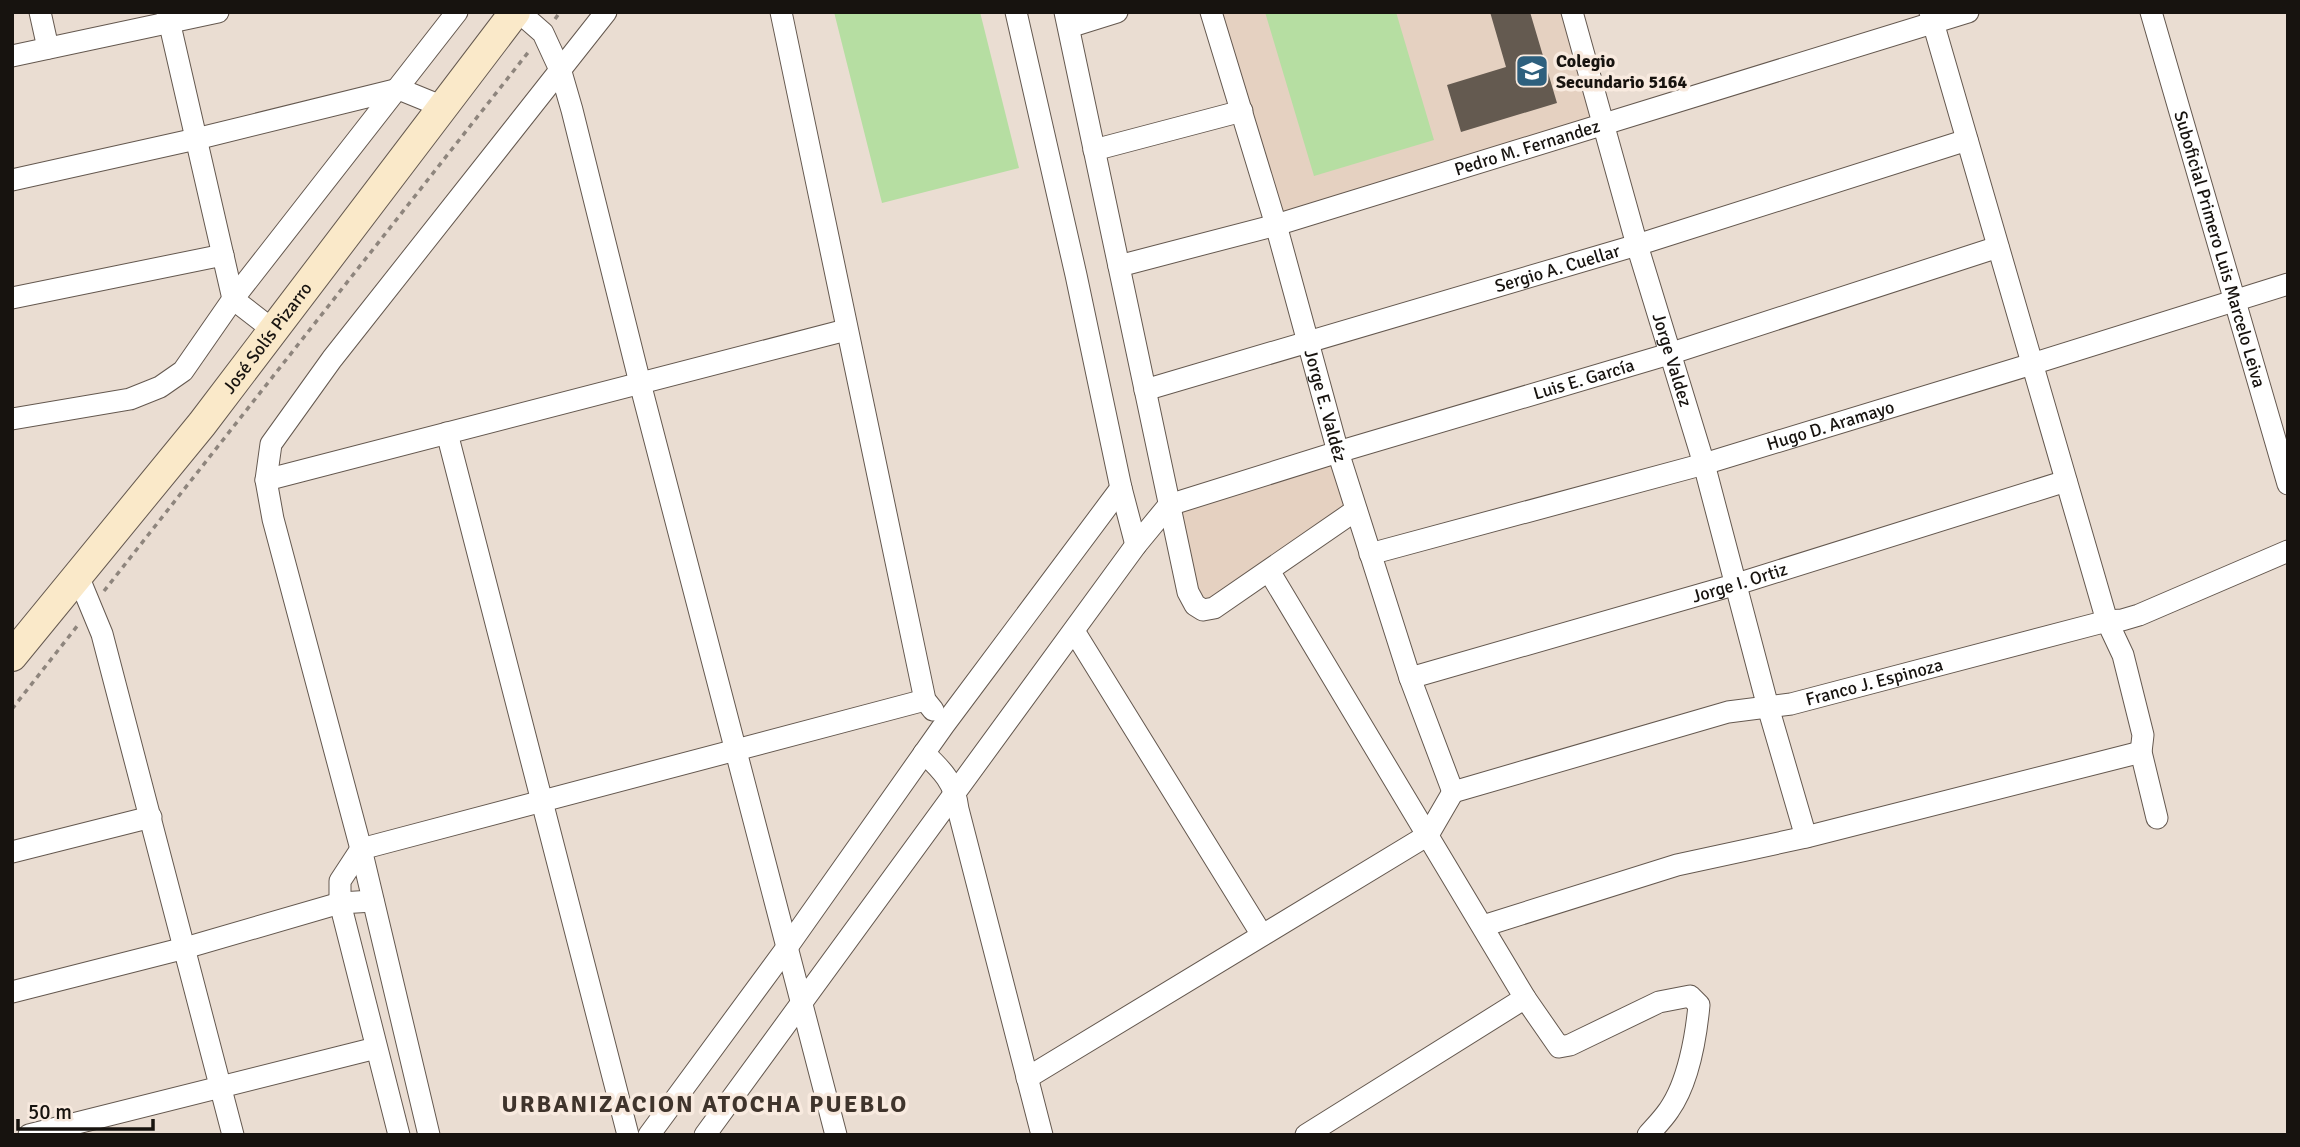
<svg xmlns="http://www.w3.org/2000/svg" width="2300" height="1147" font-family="Signika,sans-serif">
<rect width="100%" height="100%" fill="#eaddd2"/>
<path fill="#e5d1c1" d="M1213,12H1568L1601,123L1277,222Z
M1337,453L1355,510L1203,608L1171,506Z"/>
<path fill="#b6dea2" d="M834,12H980L1019,168L882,203Z
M1265,12H1396L1434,140L1314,176Z"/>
<path fill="#645a50" d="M1490,12H1530L1557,103L1461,132L1447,85L1506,67Z"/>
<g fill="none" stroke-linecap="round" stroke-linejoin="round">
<defs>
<g id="minor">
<path d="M40,12L48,48"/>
<path d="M167,12L233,299L273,330"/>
<path d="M519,12L543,33L561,72L572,110L640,383L836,1135"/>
<path d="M781,12L925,700L933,710"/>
<path d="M1016,12L1076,275L1121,488L1136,545"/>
<path d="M1065,12L1188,592L1195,605L1203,610L1214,608L1356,510"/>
<path id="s1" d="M1211,12L1276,225L1338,452L1410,678L1453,792"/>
<path id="s2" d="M1572,12L1637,245L1704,464L1768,707L1806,837"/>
<path d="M1930,12L2107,621L2123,655L2143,735L2141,752L2157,818"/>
<path id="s3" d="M2151,12L2288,484"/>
<path d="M1069,27L1117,12"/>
<path d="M12,56L218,12"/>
<path d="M1094,150L1242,111"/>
<path d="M12,180L196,139L399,89L443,107"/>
<path id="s4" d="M1119,266L1276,225L1968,12"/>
<path d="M12,298L223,255"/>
<path id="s5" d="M1145,390L1637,245L1967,140"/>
<path d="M12,419L130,399L160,387L183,371L233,299L457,12"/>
<path d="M447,433L628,1135"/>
<path d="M266,480L846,330"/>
<path id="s6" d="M1370,554L1704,464L2032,364L2288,284"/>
<path d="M1269,571L1525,998L1306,1135"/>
<path d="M78,576L102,634L233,1135"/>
<path d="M1074,631L1262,935"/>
<path id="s7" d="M1410,678L1737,584L2066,481"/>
<path d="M924,753C942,770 955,783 958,809L1042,1135"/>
<path id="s8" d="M1453,792L1728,712L1791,704L2107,621L2122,620L2139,615L2288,551"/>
<path d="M12,852L151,817"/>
<path d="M1483,926L1677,865L1806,837L2141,752"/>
<path d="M12,992L185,948L340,903L373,901"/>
<path d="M1525,998L1559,1047L1570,1045L1659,1002L1690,996L1699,1005C1696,1037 1688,1083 1669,1110C1663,1119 1655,1127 1648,1135"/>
<path d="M1027,1078L1428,835L1453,792"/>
<path d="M29,1135L376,1048"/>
<path d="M399,1135L340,903V881L361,849L925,700"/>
<path d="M429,1135L361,849L273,519L266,480L271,444L332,359L606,12"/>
<path d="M649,1135L788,946L944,725L1121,488"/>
<path id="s9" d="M705,1135L1136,545L1169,505L1338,452L1669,354L1998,247"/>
</g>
<g id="secondary">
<path id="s10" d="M12,656L202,424L515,12"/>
</g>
</defs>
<use href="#minor" stroke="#64584f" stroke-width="23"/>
<use href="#secondary" stroke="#64584f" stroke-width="32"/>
<path stroke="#8e857d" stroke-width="3.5" stroke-dasharray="5 5" stroke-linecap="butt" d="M555,19L560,12
M104,591L530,50
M12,709L78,625"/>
<use href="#minor" stroke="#fff" stroke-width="21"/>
<use href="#secondary" stroke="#fae9c9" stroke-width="30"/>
</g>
<defs>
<symbol id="school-square" viewBox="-11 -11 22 22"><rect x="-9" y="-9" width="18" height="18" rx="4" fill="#2e607e" stroke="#f8eadf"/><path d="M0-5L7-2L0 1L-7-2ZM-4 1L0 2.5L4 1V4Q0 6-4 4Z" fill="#fff"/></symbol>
</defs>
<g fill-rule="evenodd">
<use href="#school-square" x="1513" y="52" width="38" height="38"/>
</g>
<g text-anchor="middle" stroke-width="7" stroke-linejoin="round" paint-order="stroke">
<g font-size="18" font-weight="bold" fill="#17130f" stroke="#f8eadf" text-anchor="start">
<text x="1556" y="67">Colegio<tspan x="1556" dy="21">Secundario 5164</tspan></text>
</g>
<g font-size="18" fill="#17130f" stroke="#f8eadf">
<text dy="6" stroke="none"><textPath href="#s4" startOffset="425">Pedro M. Fernandez</textPath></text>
<text dy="6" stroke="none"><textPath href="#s3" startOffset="247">Suboficial Primero Luis Marcelo Leiva</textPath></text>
<text dy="6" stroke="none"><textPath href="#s5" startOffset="430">Sergio A. Cuellar</textPath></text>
<text dy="6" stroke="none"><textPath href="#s10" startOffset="408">José Solís Pizarro</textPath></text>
<text dy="6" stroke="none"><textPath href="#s2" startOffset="362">Jorge Valdez</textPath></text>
<text dy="6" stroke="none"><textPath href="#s9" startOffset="1216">Luis E. García</textPath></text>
<text dy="6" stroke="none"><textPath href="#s1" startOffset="410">Jorge E. Valdéz</textPath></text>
<text dy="6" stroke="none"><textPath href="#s6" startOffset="478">Hugo D. Aramayo</textPath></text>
<text dy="6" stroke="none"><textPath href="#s7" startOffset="343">Jorge I. Ortiz</textPath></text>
<text dy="6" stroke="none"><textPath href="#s8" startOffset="436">Franco J. Espinoza</textPath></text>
</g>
<g font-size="24" font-weight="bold" letter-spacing="2" fill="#3f342c" stroke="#f8eadf">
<text x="705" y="1112">URBANIZACION ATOCHA PUEBLO</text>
</g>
</g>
<rect width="2300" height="1147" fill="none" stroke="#17130f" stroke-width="28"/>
<path d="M18 1119v10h135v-10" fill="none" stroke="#17130f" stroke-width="3.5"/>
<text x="28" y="1119" font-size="21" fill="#17130f" stroke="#f8eadf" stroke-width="5" paint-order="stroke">50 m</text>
</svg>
